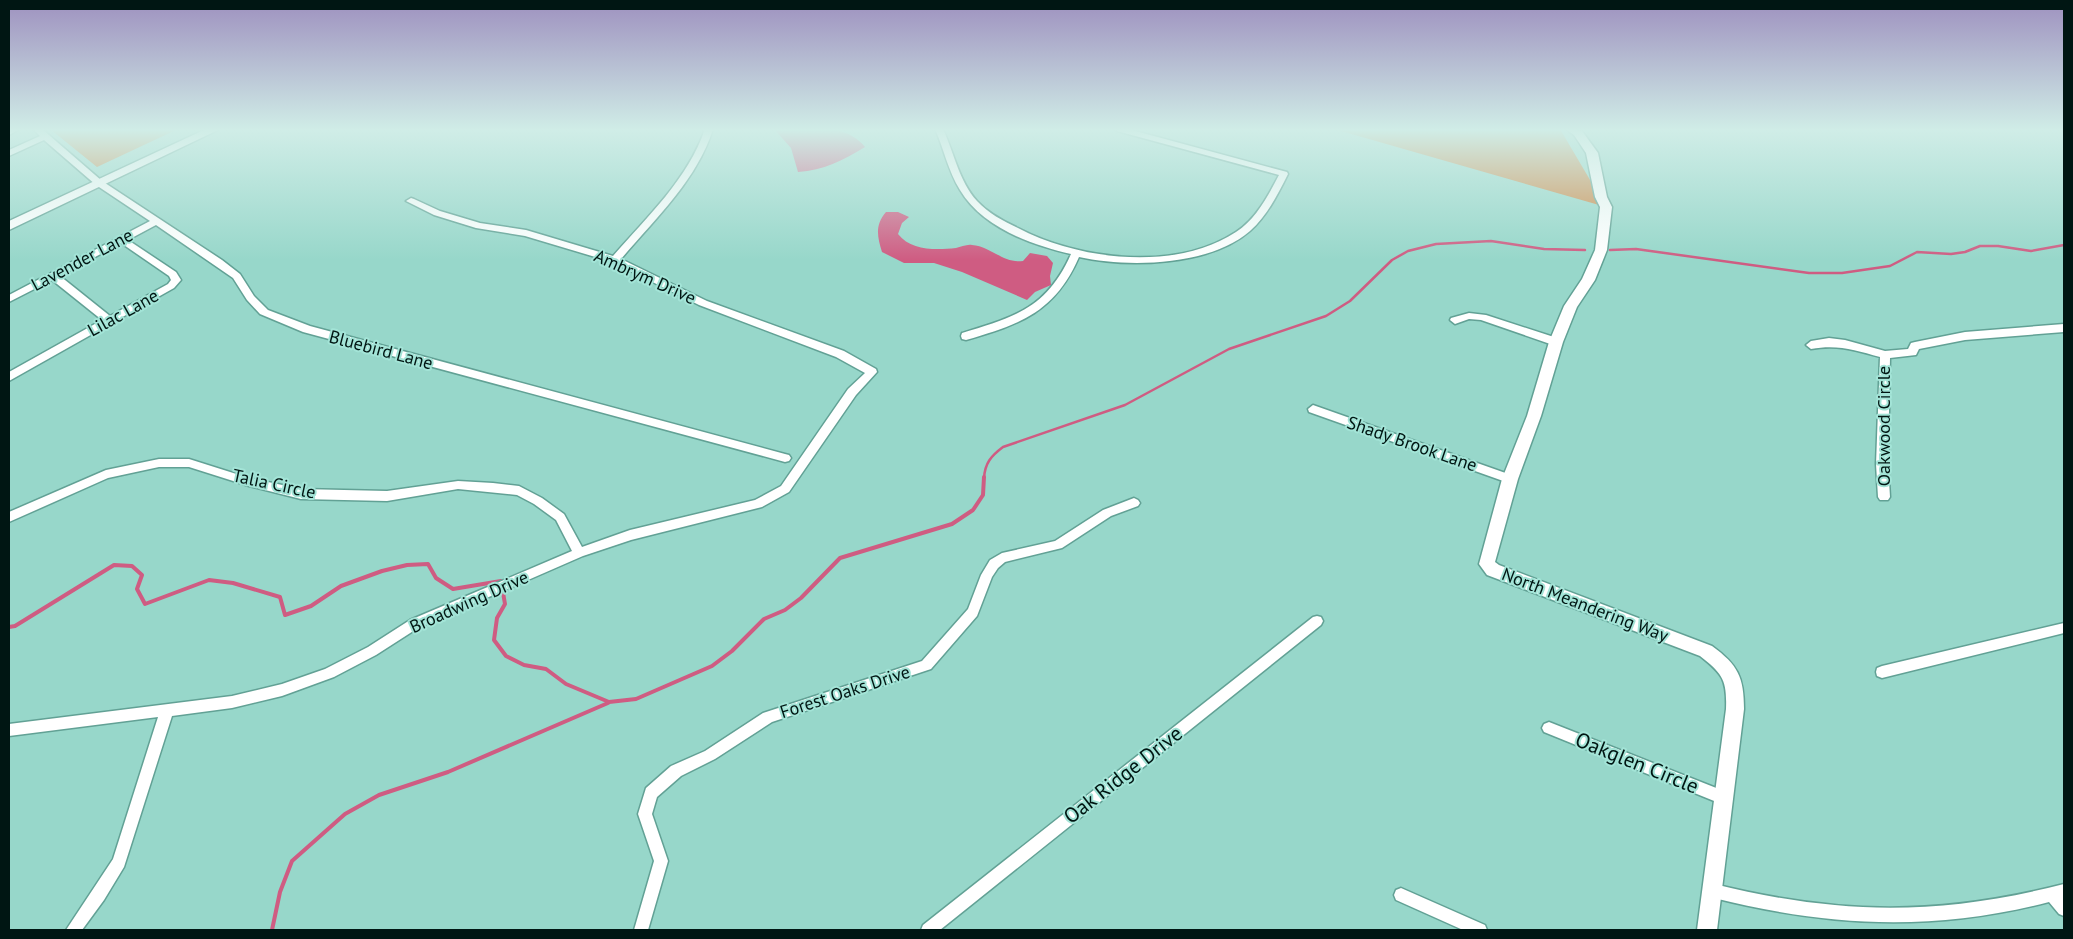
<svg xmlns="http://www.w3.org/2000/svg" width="2073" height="939" font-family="'PT Sans',sans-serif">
<rect width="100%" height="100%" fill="#97d7ca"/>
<path fill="#d08948" d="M50,129H178L97,167Z
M1334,129H1560L1606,207Z"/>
<path fill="#cf5c82" d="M774,129C804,129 844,121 865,147C842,161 824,170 798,172L791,148Z
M886,212H898L909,217L902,223L898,234C911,251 936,250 956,248C961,247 967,244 972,245C990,246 1004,264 1023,261L1030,253L1047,256L1053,263L1050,276L1051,285L1035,292L1027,300L962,272L934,263H904L882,252C877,236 875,225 886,212Z"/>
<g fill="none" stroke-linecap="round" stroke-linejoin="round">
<path stroke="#cf5c82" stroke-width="2.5" d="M1610,250L1636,249L1809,273H1842L1890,266L1917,252L1951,254L1965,252L1980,246H1998L2031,251L2064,245
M984,478C985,463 991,456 1003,447L1125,405L1229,349L1326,316L1350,301L1392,260L1408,251L1436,244L1491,241L1544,249L1585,250"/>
<path stroke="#cf5c82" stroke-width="4" d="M9,627L15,626L114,565L132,566L142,575L137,589L145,604L209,580L233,583L280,597L285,615L311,606L341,586L382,571L407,565L428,564L436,578L453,589L501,581L505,604L497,618L494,640L506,656L524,665L546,669L566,684L609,702L636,699L712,666L732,651L764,619L785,610L801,598L840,558L952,524L973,510L983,495L984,477
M272,930L280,892L292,861L345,814L379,795L448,772L608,703"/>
<defs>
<path id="street" d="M9,129H20L9,135Z
M33,129H42L102,181L222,260L240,274L254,296L268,310L310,326L785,454L789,455L791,458L789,461L785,462L303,332L260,314L247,300L233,278L156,225L128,240L176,272L181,280L174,288L9,381V372L102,320L52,280L9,302V295L150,221L96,185L44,140L9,156V150L40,136ZM121,243L169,276L171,280L168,284L110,316L60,276Z
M705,129H713C697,180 655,219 621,259L707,301L844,351L876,369L877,372L856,395L789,492L762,507L631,540L583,556L418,628L376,655L334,677L282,696L232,708L172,716L124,867L104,900L82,930H66L113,859L158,717L9,736V724L232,696L282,684L325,669L368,647L410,620L572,551L556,520L534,504L517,495L458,489L387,501L301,499L249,486L189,467H159L108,478L9,522V512L106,470L159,459H189L249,478L301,489L387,491L458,481L493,483L519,486L542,498L564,514L582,547L630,530L755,500L781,486L848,389L865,373L836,357L699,305L612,262L525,236L476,228L434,215L406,201L411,198L414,199L440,211L480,223L526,230L613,256C647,217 688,179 705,129Z
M935,129H943C954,153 959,181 977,201C988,213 1003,221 1018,228C1079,260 1175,272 1236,232C1256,219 1268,196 1279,175L1117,131L1116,129H1128L1287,172L1288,174C1278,194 1267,216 1250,231C1210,266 1128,268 1079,257C1055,312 1021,324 966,340L962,339L961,336L962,333C1015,317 1047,308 1071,254C1031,245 982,227 960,190C948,171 944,149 935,129Z
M1469,313L1486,315L1560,339L1561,342L1556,346L1481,320L1469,319L1455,324L1450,320L1451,318Z
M2064,324V332L1965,340L1919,349L1916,355L1890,358L1888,464L1890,497L1888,500H1880L1878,497L1876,464L1880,357C1855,350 1837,344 1811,349L1806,345L1811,341L1829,338L1845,340L1885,351L1908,349L1911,343L1915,342L1965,332Z
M1313,405L1514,476L1516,479L1514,482H1506L1309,412L1308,409Z
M1134,498L1138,500L1140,503L1138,506L1111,516L1062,548L1005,562L998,568L992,577L977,616L931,669L772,722L715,759L681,776L657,797L652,814L668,861L648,930H634L654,861L638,814L646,788L671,766L705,751L763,713L922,661L968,609L981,575L990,560L1002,553L1055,541L1103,510Z
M1317,616L1321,617L1323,621L1321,625L940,930H921L923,925L1313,617Z
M2064,623V633L1882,678L1877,676L1876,672L1877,668L1882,666Z
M1549,722L1729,793L1731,798L1729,803L1724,805L1544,732L1542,728L1544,724Z
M1714,884C1839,915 1939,916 2064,884V916L2059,914L2049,902C1933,932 1829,927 1714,898L1709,896L1707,891L1709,886Z
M1401,888L1485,925L1487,930H1463L1396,900L1394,895L1396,890Z"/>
<path id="secondary" d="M206,129H220L9,230V221Z
M1566,129L1582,131L1598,153L1607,197L1612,207L1607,250L1595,280L1577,307L1563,342L1541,416L1518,479L1495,562L1499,565L1712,646C1738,665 1744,677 1744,709L1717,930H1697L1726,709C1727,680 1723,674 1700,656L1487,575L1479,564L1502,479L1527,416L1549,342L1564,306L1582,279L1595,250L1600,207L1595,197L1586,153L1574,135Z"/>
</defs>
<use href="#street" stroke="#62a195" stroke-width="3"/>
<use href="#secondary" stroke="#62a195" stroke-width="3"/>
<use href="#street" fill="#fff" fill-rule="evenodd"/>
<use href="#secondary" fill="#fff" fill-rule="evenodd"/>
</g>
<linearGradient id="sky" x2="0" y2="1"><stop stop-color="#9e91bf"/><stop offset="0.5" stop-color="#d0ede7"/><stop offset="1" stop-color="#d0ede7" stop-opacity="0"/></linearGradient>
<rect width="2073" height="260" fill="url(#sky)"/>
<g text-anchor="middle" stroke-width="4" stroke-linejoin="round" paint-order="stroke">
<g font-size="18" fill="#001613" stroke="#a3e4d7">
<text transform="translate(82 260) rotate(-28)" y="6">Lavender Lane</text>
<text transform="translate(645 277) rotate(24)" y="6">Ambrym Drive</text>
<text transform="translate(123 313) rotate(-29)" y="6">Lilac Lane</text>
<text transform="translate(381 350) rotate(15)" y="6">Bluebird Lane</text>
<text transform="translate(1884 426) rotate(-90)" y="6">Oakwood Circle</text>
<text transform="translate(1412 444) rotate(19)" y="6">Shady Brook Lane</text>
<text transform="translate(274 484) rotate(12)" y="6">Talia Circle</text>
<text transform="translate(469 602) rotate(-24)" y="6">Broadwing Drive</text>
<text transform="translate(1585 605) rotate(21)" y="6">North Meandering Way</text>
<text transform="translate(845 692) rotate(-18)" y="6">Forest Oaks Drive</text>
</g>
<g font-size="21" fill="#001613" stroke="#a3e4d7">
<text transform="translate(1637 763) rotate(22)" y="7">Oakglen Circle</text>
<text transform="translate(1123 775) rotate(-38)" y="7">Oak Ridge Drive</text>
</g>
</g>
<rect width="2073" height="939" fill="none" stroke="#001613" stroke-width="20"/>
</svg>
